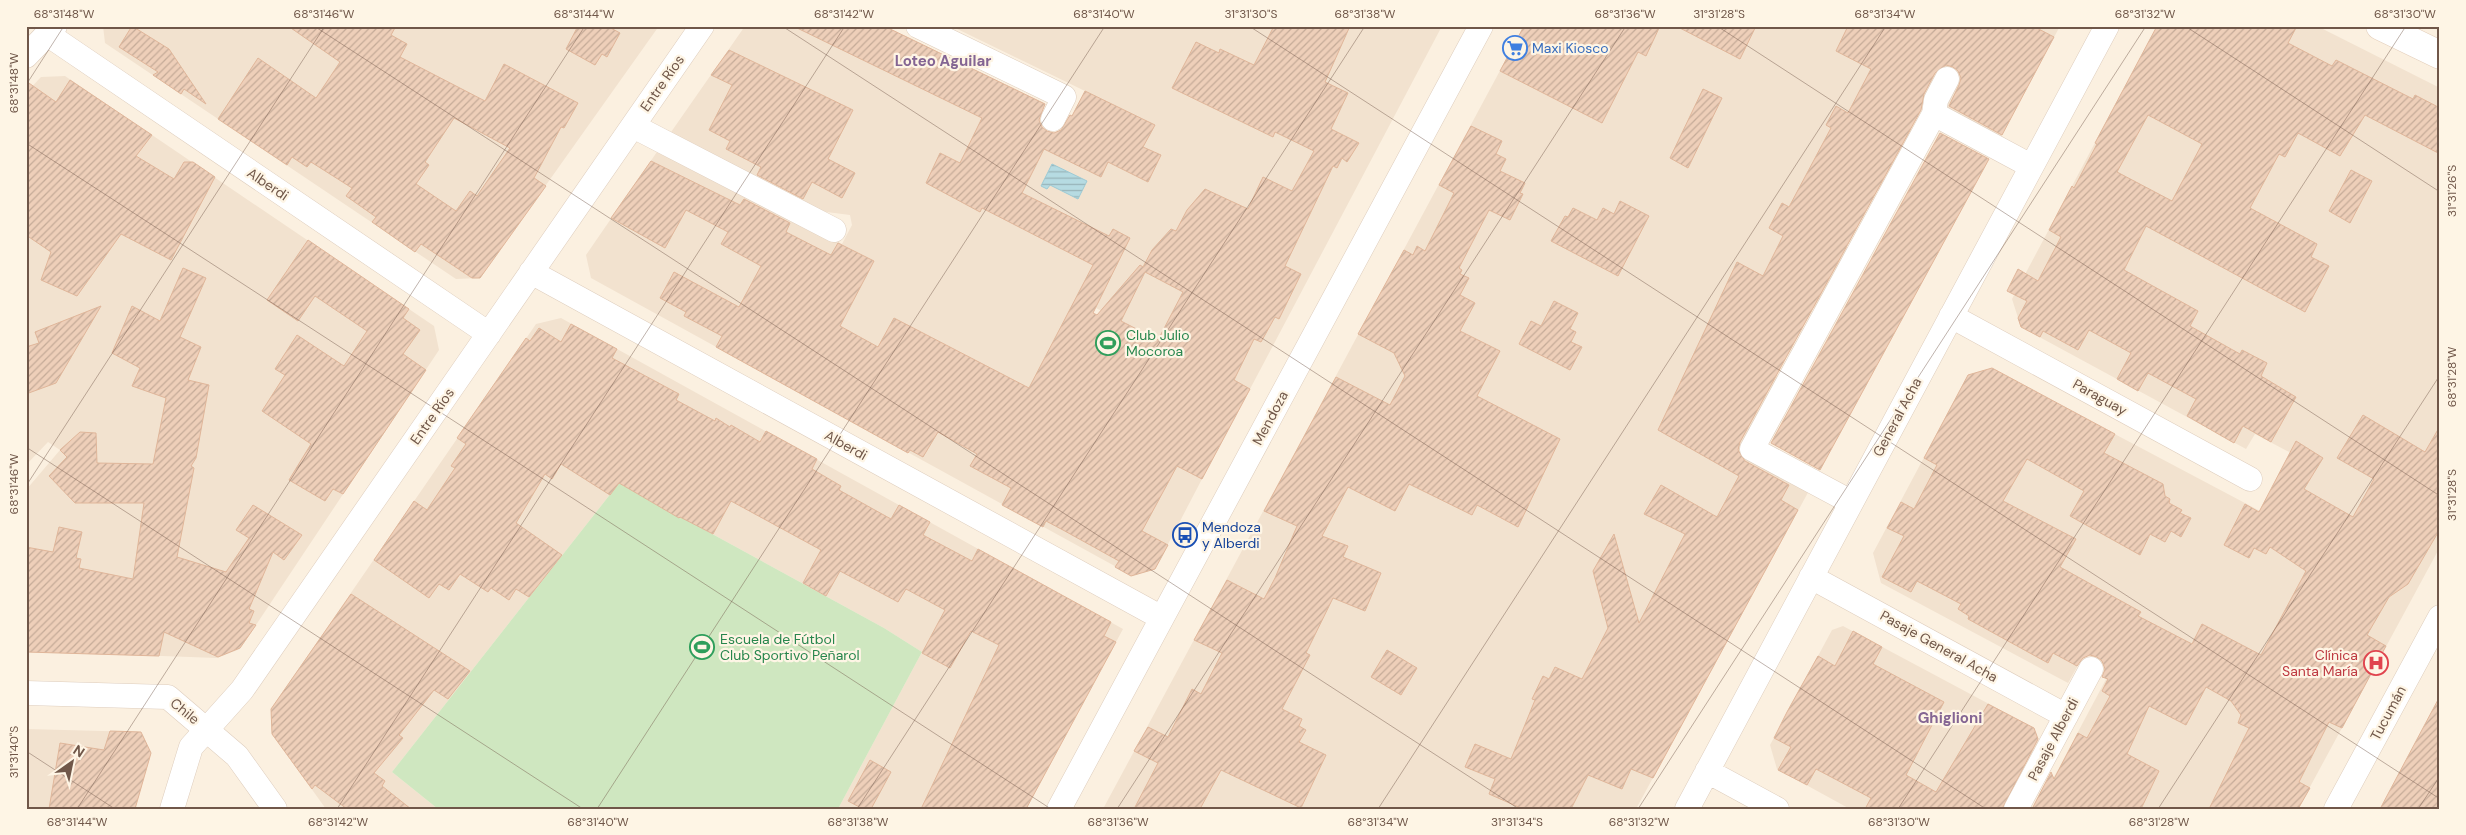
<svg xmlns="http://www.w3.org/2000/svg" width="2466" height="835" font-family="'DM Sans',sans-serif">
<defs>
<pattern id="water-rules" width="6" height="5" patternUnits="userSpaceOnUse" patternTransform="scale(1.25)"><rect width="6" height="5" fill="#b6dbe2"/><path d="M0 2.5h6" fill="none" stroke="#98b4b9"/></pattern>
<pattern id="building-hatch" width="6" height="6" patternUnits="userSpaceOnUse" patternTransform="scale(1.25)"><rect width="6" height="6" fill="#eecfb9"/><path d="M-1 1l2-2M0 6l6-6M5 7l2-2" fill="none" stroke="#c5ab98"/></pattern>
</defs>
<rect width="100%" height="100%" fill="#fbf0e0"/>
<path fill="#f2e2cf" d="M103,26H659L480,278L456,279L105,43Z
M745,26H884L1044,103L1035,120L1053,152L1085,91L951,26H1442L1250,389L1077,298L1029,388L1202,479L1155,569L1131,575L591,278L586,255L659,149L842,244L852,225L850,215L819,211L669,135Z
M1524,26H2060L2000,139L1945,110L1943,69L1909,129L1916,133L1882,193L1874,189L1845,245L1849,249L1817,309L1812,307L1774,374L1779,376L1747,439L1811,487L1636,809H1103Z
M2157,26H2317L2440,88V547L2298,809H2037L2112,668L2085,653L2068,683L1881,583L1873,553L1968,375L1992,369L2260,511L2291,453L2255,434L2246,449L2021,327L2012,299Z
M65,76L434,326L439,350L240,649L217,658L26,651V490L60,450L48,442L26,465V93L41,77Z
M561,318L1123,629L1026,809H838L922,652L884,628L619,483L392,772L438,809H326L272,734L271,709L536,324Z
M1843,626L2034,728L2039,742L2003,809H1850L1777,769L1770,745L1832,630Z
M26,729L141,732L151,753L135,809H26Z"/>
<path fill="#cfe7c0" d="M619,483L884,628L922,652L838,809H438L392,772Z"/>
<path fill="url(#water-rules)" stroke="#9dcad4" d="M1052,164L1087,181L1078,199L1050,185L1047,189L1041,186Z"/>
<path fill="url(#building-hatch)" stroke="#e0b69a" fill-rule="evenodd" d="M132,26L169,49L206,104L184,89L181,94L153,75L158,72L119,47Z
M288,26H396L391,35L407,44L400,57L485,101L504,64L578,103L564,128L561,127L534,178L546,186L480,278H472L421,244L415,252L372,222L376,217L346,196L352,188L311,162L307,167L292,157L287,165L218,119L258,58L316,98L340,62ZM454,118L510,148L477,196L470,191L456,211L416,184L429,165L425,162Z
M578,26H607L620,33L607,57L602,54L595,65L566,49Z
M793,26H884L1045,104L1039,120L1042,127L1047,131L1054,133L1061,130L1070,115L1072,116L1085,91L1155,125L1143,147L1161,155L1148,182L1108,162L1101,177L1044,149L1022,193L1109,236L1113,229L1130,238L1093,313L1097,315L1140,265L1143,267L1152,250L1171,229L1176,231L1187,210L1205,189L1248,209L1263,177L1292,191L1314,151L1275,132L1273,137L1172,88L1196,42L1219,53L1220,49L1254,65L1274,26H1350L1325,82L1348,93L1331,129L1359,143L1347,162L1342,158L1337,168L1333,166L1285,266L1301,274L1279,319L1275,317L1261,342L1254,339L1234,380L1250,389L1202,479L1177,466L1142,531L1168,545L1155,569L1131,576L1115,567L1119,561L1063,530L1046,521L1043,527L1002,505L1011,488L970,466L977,454L938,432L923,457L910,450L908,453L716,347L722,336L684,316L686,312L660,298L674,272L739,307L761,266L721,244L728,232L686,210L665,248L611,218L651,161L740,205L744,199L790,223L786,232L831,255L838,243L874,261L840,326L878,347L894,318L1029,388L1093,265L982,208L980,212L926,183L940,153L960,163L982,118ZM1145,272L1183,292L1158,340L1121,321Z
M1524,26H1660L1646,56L1638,52L1602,123L1500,71Z
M1676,26H1756L1740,59Z
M1848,26H2033L2054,37L2002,135L1949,106L1959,85L1961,78L1958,71L1953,67L1946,65L1935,73L1924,94L1921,110L1740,442L1738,450L1745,461L1789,485L1781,500L1798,510L1653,778L1631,769L1622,789L1588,775L1571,809H1523L1489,794L1495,779L1465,767L1475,744L1511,759L1535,700L1532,699L1543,676L1549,679L1555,667L1582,679L1608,628L1593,571L1614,534L1639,623L1685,534L1644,514L1661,485L1717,517L1739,476L1658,430L1737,262L1763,276L1783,236L1769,228L1782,203L1789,207L1831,128L1826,125L1836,106L1848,113L1871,69L1836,51Z
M2157,26H2297L2288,43L2332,66L2336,60L2413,99L2415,95L2440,108V154L2365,115L2340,156L2298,133L2285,157L2279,154L2250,208L2317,244L2311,257L2329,266L2305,312L2146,226L2124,270L2198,311L2190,326L2240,354L2242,350L2267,363L2261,376L2296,397L2271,442L2243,426L2234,443L2220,435L2187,416L2196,399L2148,373L2138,391L2117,379L2131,353L2089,330L2078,350L2043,331L2040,337L2021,327L2018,318L2027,301L2007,291L2018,269L2038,281L2061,237L2049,230L2072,186L2074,188L2097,144L2095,143ZM2148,115L2202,144L2172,201L2117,172Z
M729,50L853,110L828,159L855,173L842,198L812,182L803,199L757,175L761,167L726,149L730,141L709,130L732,85L711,75Z
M70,80L152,135L136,156L174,179L184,162H193L215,177L171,260L121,234L77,296L41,280L51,252L26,235V81L56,102Z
M1703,89L1722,98L1688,168L1670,158Z
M1471,126L1502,141L1496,154L1506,159L1500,171L1525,183L1520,193L1523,194L1510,220L1489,210L1459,268L1462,270L1460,274L1469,278L1460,295L1475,303L1460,331L1500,351L1477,396L1560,439L1518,527L1477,505L1472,515L1409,484L1395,511L1348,487L1322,536L1348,546L1343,557L1381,573L1365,611L1333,598L1306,653L1310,655L1282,709L1302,719L1299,726L1306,730L1299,742L1326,755L1301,808L1221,770L1200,809H1134L1158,763L1134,751L1148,727L1168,737L1192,689L1201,694L1222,653L1194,640L1227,580L1264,599L1275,578L1297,526L1264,511L1336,377L1390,405L1405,376L1394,353L1358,334L1404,250L1413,255L1417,246L1425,251L1454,193L1439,185Z
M1940,133L1989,159L1820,470L1771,443Z
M2351,170L2372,181L2350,223L2329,211Z
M1620,201L1649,216L1618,276L1551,241L1565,216L1568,217L1573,208L1597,220L1603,208L1614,214Z
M308,240L409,309L403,318L420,330L403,354L426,370L343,494L333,489L325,501L289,480L311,444L262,411L285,375L275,369L297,335L344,366L367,331L315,296L298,321L267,300Z
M183,268L206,278L180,337L201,347L188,380L209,385L196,458L191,466L194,468L177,557L226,572L249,538L236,530L253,505L302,535L284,560L273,552L249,609L254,611L249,623L256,625L240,648L218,657L164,632L159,656L26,652V547L53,552L59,527L82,532L76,558L81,559L79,568L133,579L144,503H75L49,476L67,457L60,450L80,432L96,433L97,463L153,464L166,398L132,386L140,368L112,353L132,306L160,321Z
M1554,301L1578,313L1570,329L1576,332L1571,342L1582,347L1570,370L1519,344L1531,321L1541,326Z
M101,306L56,383L26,394V347L39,343L35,332Z
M571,324L617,349L612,358L679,394L676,400L715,421L716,418L730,427L731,425L760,442L766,431L817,459L812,469L841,486L839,490L873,509L891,519L899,505L930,522L923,535L972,561L978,549L1111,622L1104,636L1116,642L1026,809H921L999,645L971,631L950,668L922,653L945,610L906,589L898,602L840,571L826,596L803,583L821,550L731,501L713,534L680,517L679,518L619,483L610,495L561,464L552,479L545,474L516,523L562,555L529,597L516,589L509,600L491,588L488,592L460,574L449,590L439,584L429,598L374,560L414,501L427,510L455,468L451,466L466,444L457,438L526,338L530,341L539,328L561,342Z
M1992,368L2115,434L2104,453L2163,484L2165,496L2170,499L2169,503L2182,510L2180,513L2191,518L2181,537L2171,531L2165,542L2150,534L2140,555L2070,516L2084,491L2027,459L2003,501L2076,539L2060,567L2141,612L2138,616L2192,644L2202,624L2261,655L2306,571L2270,547L2266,554L2254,548L2249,558L2224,545L2245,504L2259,512L2296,441L2323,458L2304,489L2353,517L2374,479L2337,458L2363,415L2425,452L2440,426V529L2408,584L2389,597L2367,635L2386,646L2342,728L2329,722L2299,782L2310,788L2298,809H2209L2249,728L2238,723L2241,715L2231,701L2206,687L2186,725L2149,706L2127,754L2159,771L2141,809H2032L2051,772L2054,779L2078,733L2087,738L2110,696L2102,691L2108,679L2102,677L2105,669L2102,661L2097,657L2090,655L2083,658L2077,666L2053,653L2048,663L1968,619L1969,616L1958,609L1961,604L1917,581L1911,592L1882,577L1904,536L1887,528L1901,502L1914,509L1937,465L1924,458L1968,375Z
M351,594L470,671L448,699L434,690L399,735L403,738L374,773L385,781L382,786L411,809H347L315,785L312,789L272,734L271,709Z
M1853,631L1882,647L1873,664L1944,702L1906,775L1936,792L1988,704L2034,728L2038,739L2002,809H1865L1871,798L1816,769L1807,785L1778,770L1791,747L1774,738L1787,712L1818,656L1835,666Z
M1387,650L1417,668L1401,695L1371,677Z
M2440,696V809H2380L2415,743Z
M110,731L141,732L151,753L135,809H49L60,743L104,750Z
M870,760L891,772L871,809H863L848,801Z"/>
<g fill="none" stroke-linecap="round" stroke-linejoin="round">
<defs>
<path id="street" d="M918,26L1064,97L1053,119
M47,34L489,334
M26,56L55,26
M1934,114L2031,166
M633,126L834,230
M531,272L1162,618
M1951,316L2250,479
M1851,502L1752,449L1934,114L1936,100L1947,79
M1811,577L2066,716
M26,693L168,697L237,756L275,809
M1707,771L1777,809
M172,809L191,747L242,690L702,26
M1059,809L1481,26
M1687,809L2107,26
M2016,809L2091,669
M2336,809L2440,617"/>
<path id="secondary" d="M2380,26L2440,55"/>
</defs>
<use href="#street" stroke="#decdbd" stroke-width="25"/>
<use href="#secondary" stroke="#e3cebb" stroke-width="29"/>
<use href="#street" stroke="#fff" stroke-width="24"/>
<use href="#secondary" stroke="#fff" stroke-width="28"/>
</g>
<path fill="none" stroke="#705749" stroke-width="1" stroke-opacity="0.45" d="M314,26L1519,809M782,26L1986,809M1249,26L2440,799M1717,26L2440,496M2185,26L2440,192M26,85L64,26M26,143L1051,809M26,447L583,809M26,486L325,26M26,751L115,809M77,809L585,26M337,809L845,26M597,809L1105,26M857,809L1365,26M1117,809L1626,26M1378,809L1886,26M1638,809L2146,26M1898,809L2406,26M2158,809L2440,375M2418,809L2440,776"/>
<defs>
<symbol id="supermarket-ring" viewBox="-11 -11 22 22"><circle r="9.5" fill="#fef5e5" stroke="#3f7fe0" stroke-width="1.5"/><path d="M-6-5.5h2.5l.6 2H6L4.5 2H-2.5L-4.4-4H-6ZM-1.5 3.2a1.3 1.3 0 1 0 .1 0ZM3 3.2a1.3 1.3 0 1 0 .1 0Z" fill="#3f7fe0"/></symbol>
<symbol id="stadium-ring" viewBox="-11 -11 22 22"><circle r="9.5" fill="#fef5e5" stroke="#2e9e5b" stroke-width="1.5"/><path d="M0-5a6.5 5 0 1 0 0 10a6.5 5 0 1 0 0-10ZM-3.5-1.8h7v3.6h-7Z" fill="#2e9e5b"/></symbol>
<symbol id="bus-ring" viewBox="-11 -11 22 22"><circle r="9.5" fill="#fef5e5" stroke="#1a4fb4" stroke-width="1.5"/><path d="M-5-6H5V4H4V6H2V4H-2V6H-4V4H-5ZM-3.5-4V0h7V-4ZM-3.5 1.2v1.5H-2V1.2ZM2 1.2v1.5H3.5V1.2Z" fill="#1a4fb4"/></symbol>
<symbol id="hospital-ring" viewBox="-11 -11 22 22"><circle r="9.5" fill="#fef5e5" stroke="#e0444e" stroke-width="1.5"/><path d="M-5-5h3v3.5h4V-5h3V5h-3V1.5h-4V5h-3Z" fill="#e0444e"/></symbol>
</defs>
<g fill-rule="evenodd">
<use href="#supermarket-ring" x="1501" y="34" width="28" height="28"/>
<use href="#stadium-ring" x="1094" y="329" width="28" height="28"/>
<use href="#bus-ring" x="1171" y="521" width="28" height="28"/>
<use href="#stadium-ring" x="688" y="633" width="28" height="28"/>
<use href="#hospital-ring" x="2362" y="649" width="28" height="28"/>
</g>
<g text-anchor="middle" stroke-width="4.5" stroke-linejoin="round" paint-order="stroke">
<g font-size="14" fill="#366cbe" stroke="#fef5e5" text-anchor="start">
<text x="1532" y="53">Maxi Kiosco</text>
</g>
<g font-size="14" fill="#705749" stroke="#fef5e5">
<text transform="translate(662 83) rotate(-55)" y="5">Entre Ríos</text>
<text transform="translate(268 184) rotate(34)" y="5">Alberdi</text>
<text transform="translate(2100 397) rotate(29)" y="5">Paraguay</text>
<text transform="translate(432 416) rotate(-55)" y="5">Entre Ríos</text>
<text transform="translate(1897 417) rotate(-62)" y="5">General Acha</text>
<text transform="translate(1270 418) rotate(-62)" y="5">Mendoza</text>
<text transform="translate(846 445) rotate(29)" y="5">Alberdi</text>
<text transform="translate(1939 646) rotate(29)" y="5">Pasaje General Acha</text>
<text transform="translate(185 711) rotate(39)" y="5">Chile</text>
<text transform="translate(2388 713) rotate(-62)" y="5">Tucumán</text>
<text transform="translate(2053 739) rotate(-62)" y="5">Pasaje Alberdi</text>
</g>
<g font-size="14" fill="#27864d" stroke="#fef5e5" text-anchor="start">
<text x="1126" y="340">Club Julio<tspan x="1126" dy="16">Mocoroa</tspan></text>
<text x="720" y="644">Escuela de Fútbol<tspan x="720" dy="16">Club Sportivo Peñarol</tspan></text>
</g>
<g font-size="14" fill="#164399" stroke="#fef5e5" text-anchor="start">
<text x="1202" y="532">Mendoza<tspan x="1202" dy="16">y Alberdi</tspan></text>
</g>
<g font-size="14" fill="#be3a42" stroke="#fef5e5" text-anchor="end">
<text x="2358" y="660">Clínica<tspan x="2358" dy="16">Santa María</tspan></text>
</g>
<g font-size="15" font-weight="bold" fill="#846593" stroke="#fef5e5">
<text x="943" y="66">Loteo Aguilar</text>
<text x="1950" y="723">Ghiglioni</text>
</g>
</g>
<rect width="2466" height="835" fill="none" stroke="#fef5e5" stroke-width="55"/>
<g transform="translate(72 762) rotate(33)" stroke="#fef5e5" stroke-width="4" paint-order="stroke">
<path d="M0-4L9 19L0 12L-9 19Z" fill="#705749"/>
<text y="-8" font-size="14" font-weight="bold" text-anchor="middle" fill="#705749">N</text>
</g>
<rect x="28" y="28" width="2410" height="780" fill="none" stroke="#705749" stroke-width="2"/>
<g font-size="12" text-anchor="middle" fill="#705749">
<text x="64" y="18">68°31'48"W</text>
<text x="324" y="18">68°31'46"W</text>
<text x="584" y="18">68°31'44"W</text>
<text x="844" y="18">68°31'42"W</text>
<text x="1104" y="18">68°31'40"W</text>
<text x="1251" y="18">31°31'30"S</text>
<text x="1365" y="18">68°31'38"W</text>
<text x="1625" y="18">68°31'36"W</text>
<text x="1719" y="18">31°31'28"S</text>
<text x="1885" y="18">68°31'34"W</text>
<text x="2145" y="18">68°31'32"W</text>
<text x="2405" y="18">68°31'30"W</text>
<text transform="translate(14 83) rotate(-90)" y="4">68°31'48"W</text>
<text transform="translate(2452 191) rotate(-90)" y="4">31°31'26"S</text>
<text transform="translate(2452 377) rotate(-90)" y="4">68°31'28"W</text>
<text transform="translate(14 484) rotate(-90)" y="4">68°31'46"W</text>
<text transform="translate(2452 495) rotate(-90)" y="4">31°31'28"S</text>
<text transform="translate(14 752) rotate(-90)" y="4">31°31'40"S</text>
<text x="77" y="826">68°31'44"W</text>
<text x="338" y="826">68°31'42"W</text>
<text x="598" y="826">68°31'40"W</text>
<text x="858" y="826">68°31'38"W</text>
<text x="1118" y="826">68°31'36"W</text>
<text x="1378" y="826">68°31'34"W</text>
<text x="1517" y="826">31°31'34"S</text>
<text x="1639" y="826">68°31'32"W</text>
<text x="1899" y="826">68°31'30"W</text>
<text x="2159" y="826">68°31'28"W</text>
</g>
</svg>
